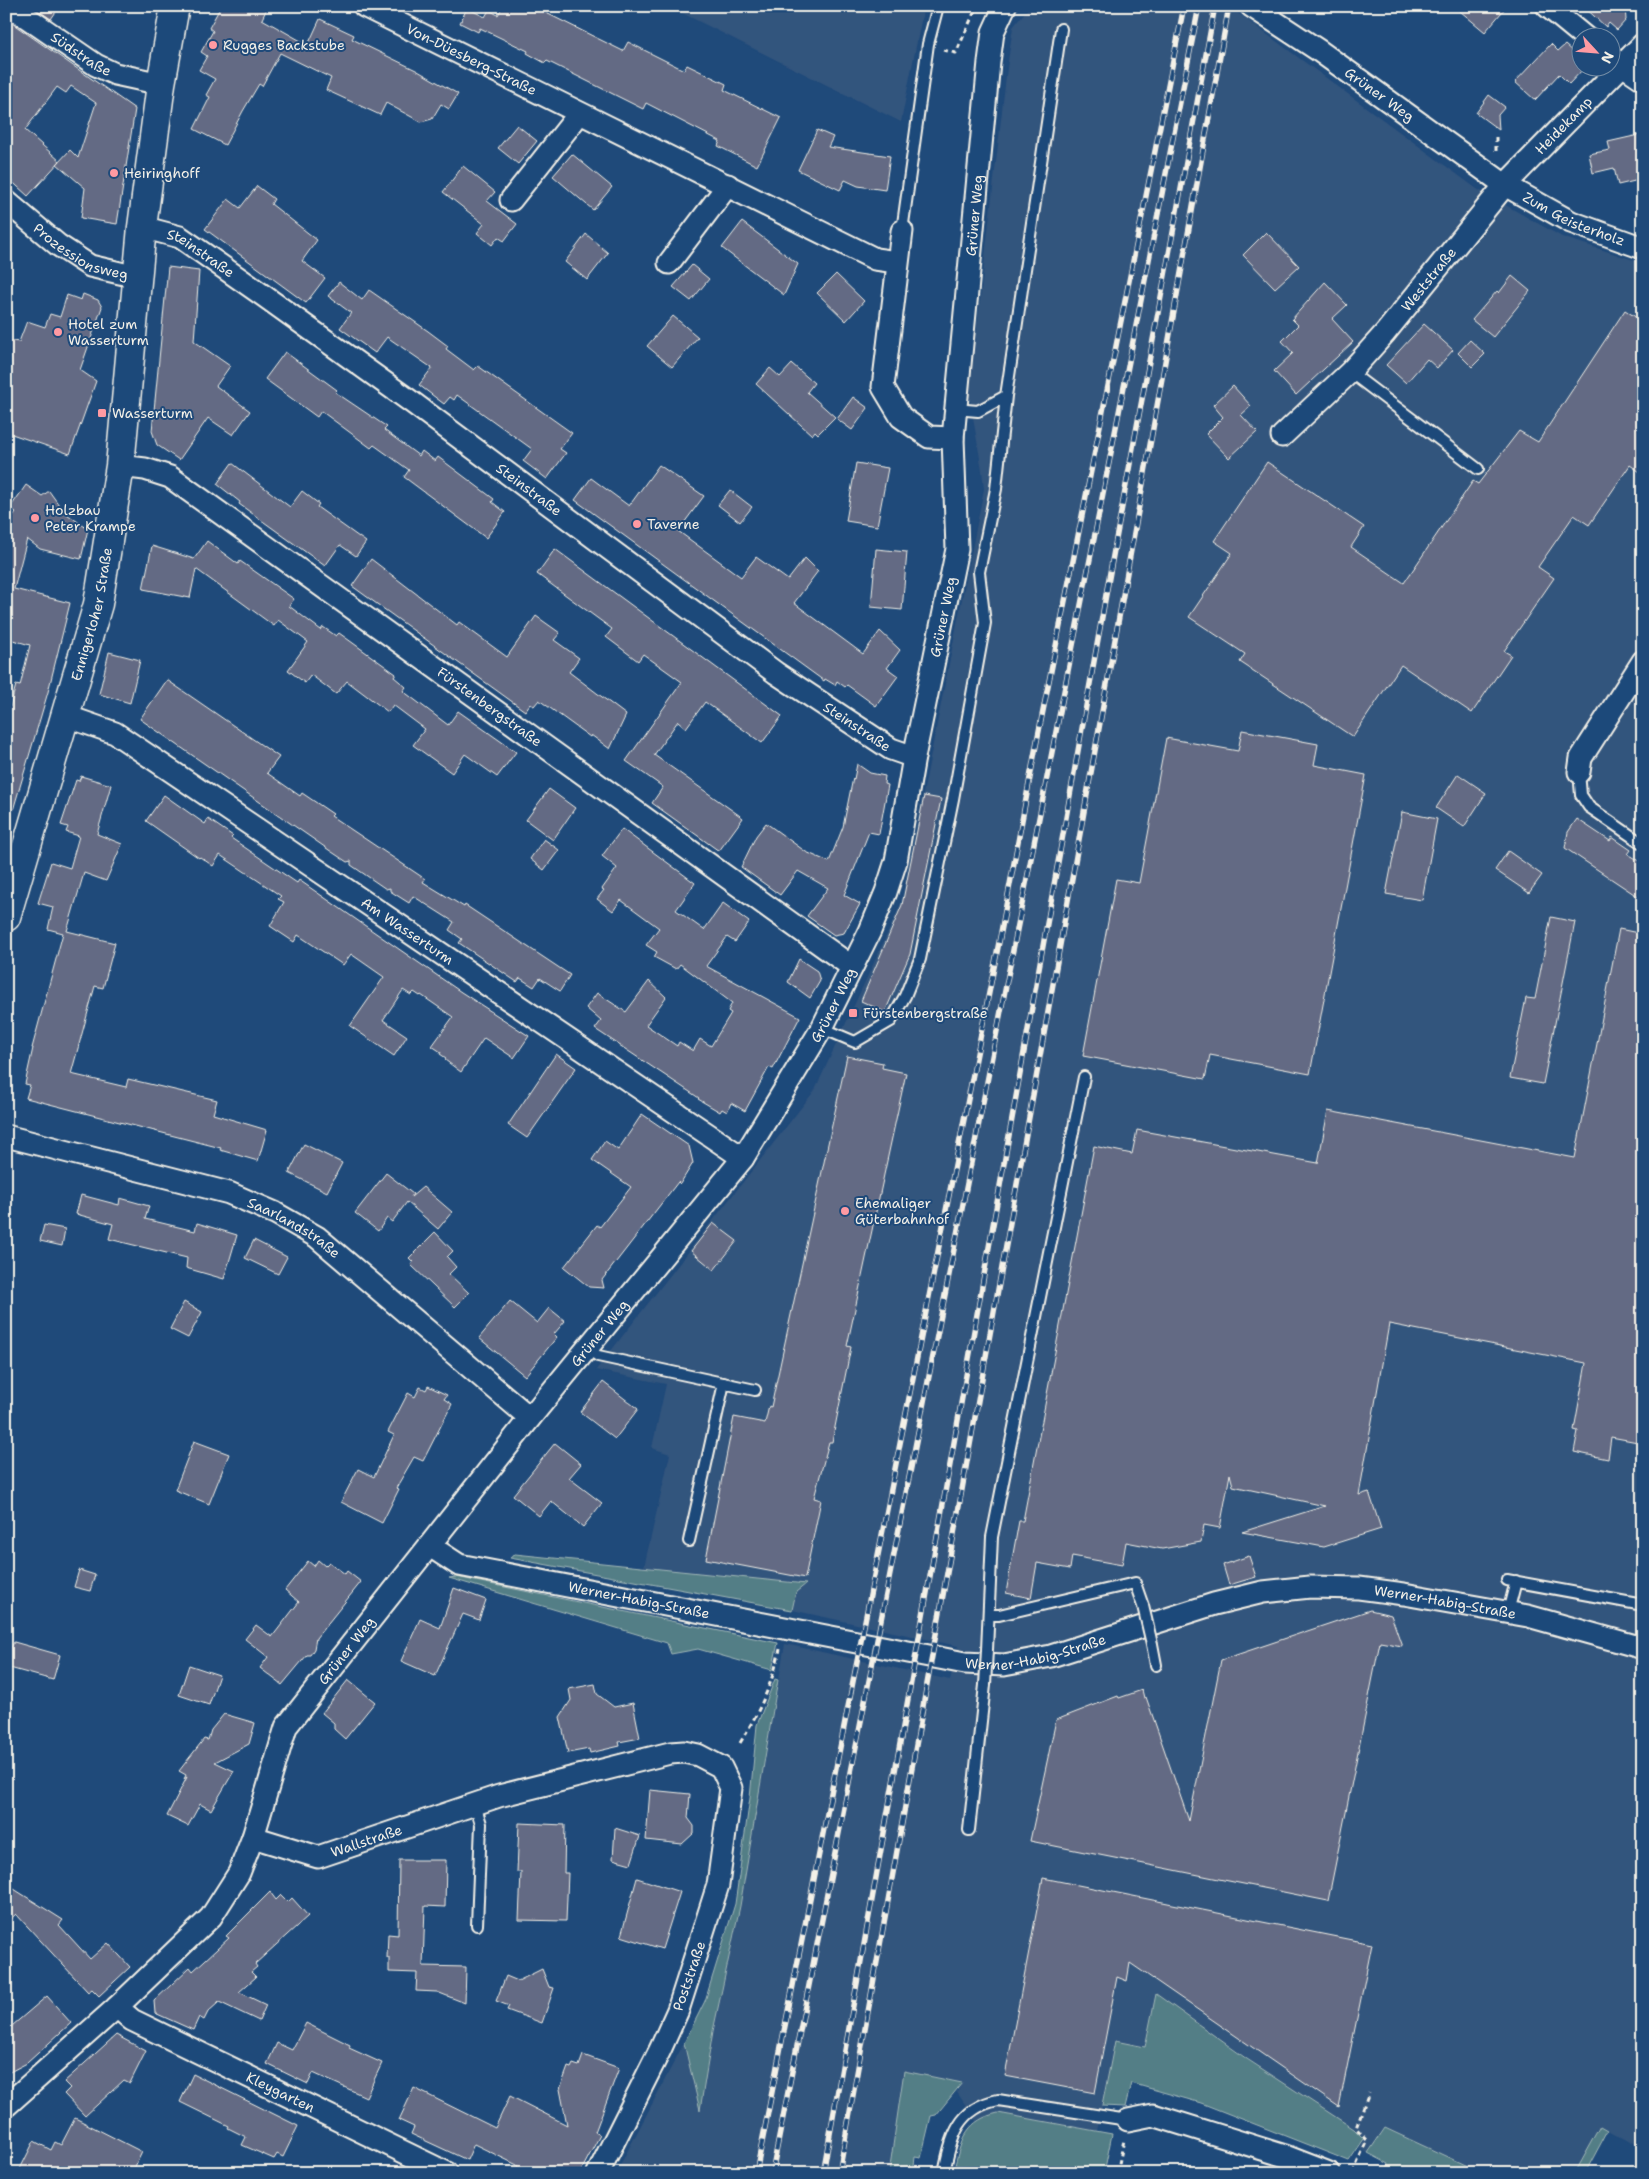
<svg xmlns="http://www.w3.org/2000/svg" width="1649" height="2179" font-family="'Shantell Sans',sans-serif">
<rect width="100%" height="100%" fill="#1f4a7a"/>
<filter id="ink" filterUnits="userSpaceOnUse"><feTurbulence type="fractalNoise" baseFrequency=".02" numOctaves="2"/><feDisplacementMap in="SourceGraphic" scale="10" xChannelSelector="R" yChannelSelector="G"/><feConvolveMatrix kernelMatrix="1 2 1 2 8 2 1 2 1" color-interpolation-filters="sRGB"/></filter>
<g filter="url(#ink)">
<path fill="#33547d" d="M668,6H924L901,122Z
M1030,6H1206L1238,13L1477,189L1562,237L1643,263V2149L1601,2126L1575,2173H1482L1385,2128L1368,2153L1359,2149L1364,2139L1156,1995L1145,2047L1115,2042L1097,2131L998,2113L976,2121L957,2092L962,2083L904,2071L889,2173H616L684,2043L700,2108L713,2031L740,1906L785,1644L950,1680L958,1646L792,1610L796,1592L805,1584L644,1567L670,1454L652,1448L666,1384L596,1370L815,1090L901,904L984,489L982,470L969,394L1007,68L1013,27Z"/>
<path fill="#527e86" stroke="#a3b8b7" d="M515,1554L806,1584L796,1592L792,1610L510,1558Z
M456,1577L778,1643L772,1670L698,1649L671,1654L667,1643L449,1578Z
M775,1679L778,1680L740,1906L713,2031L700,2110L684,2043L705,2001L735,1904L750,1798L757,1725Z
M1156,1994L1247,2059L1354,2129L1364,2139L1349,2161L1201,2103L1131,2083L1125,2107L1102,2106L1115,2041L1145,2047Z
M904,2071L962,2083L936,2115L931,2116L921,2158L915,2157L913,2173H889Z
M998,2113L1112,2134L1104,2173H972L973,2167L955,2165C962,2137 967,2120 998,2113Z
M1601,2126L1608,2130L1585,2173H1575Z
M1385,2128L1482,2173H1385L1389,2164L1368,2153Z"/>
<path fill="#636b84" stroke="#f4f1e8" d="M32,6H60L51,19Z
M221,6H268L262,19L308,45L320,19L354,35L352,39L416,70L458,94L449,109L441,104L432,119L421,122L386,103L380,115L326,90L331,78L280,53L262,86L259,84L243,111L225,145L194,129L210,97L206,95L215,79L199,70L207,56L201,52L213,31L209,28Z
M503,6H532L623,51L628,42L684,70L687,65L726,84L724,90L781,118L757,166L718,146L720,141L646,103L643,109L547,61L545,63L527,53L528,51L480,28L478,32L460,23L467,8L485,17L489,10L498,15Z
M1454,6H1507L1485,32Z
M1583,6H1625L1626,20L1617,30L1609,23L1606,27Z
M6,19L135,109L117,224L81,218L85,188L57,164L70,150L78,158L96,103L71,86L66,93L57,87L25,130L60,161L28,196L6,176Z
M1551,44L1558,51L1565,45L1582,60V68H1584L1569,84L1559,74L1535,100L1515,82Z
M1489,95L1505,107L1498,115L1499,130L1476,113Z
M517,125L537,141L518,164L498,148Z
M817,130L833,137L828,147L890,156L885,190L858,186L845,180L840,190L798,170Z
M1643,134V179L1618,185L1614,168L1593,173L1589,154L1610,150L1608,142Z
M572,154L612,187L593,210L553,176Z
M463,166L495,192L487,201L517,224L504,241L498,237L492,245L477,233L484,224L443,192Z
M257,186L274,199L271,204L317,240L302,261L325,278L306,303L205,229L228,199L240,208Z
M742,222L798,264L784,295L722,248Z
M1266,232L1299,266L1275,288L1243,255Z
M586,234L608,253L587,280L565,262Z
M692,265L709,279L691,301L673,287Z
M168,267L199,271L194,341L230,366L216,386L250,411L233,435L208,418L179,460L157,445L152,431Z
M836,274L864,301L846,321L817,293Z
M1512,276L1530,291L1493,337L1472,320L1497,291L1499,293Z
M339,282L362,300L369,290L428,331L448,346L446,349L474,370L478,366L572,433L560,449L566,453L547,479L523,461L532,449L457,395L454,400L450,397L444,404L419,385L432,368L387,337L375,353L340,328L351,313L328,296Z
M1325,282L1347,305L1332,319L1353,342L1296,395L1274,371L1293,353L1282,341L1298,325L1292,319Z
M83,294L98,300L102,307L80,370L96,381L70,454L6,432V340L19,342L27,321L45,327L50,314L60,317L67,295L81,300Z
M1625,310L1643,322V474L1630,465L1589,525L1574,515L1538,567L1554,578L1504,651L1511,655L1472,713L1401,665L1353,737L1240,662L1245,654L1189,617L1232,553L1214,541L1267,462L1364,527L1351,547L1404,583L1473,481L1478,484L1519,431L1538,442Z
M673,316L698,337L672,367L647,346Z
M1424,324L1453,350L1437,368L1427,359L1406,383L1386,365Z
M1470,340L1485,354L1472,367L1458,353Z
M285,352L337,390L335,392L387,427L384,430L419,456L422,451L435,461L438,457L494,499L492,502L505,512L486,538L404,477L409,470L374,445L371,448L321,411L317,417L265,379Z
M792,364L814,383L807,392L835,417L818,434L815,431L812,435L756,384L770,368L780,377Z
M1233,386L1251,406L1241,415L1257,432L1229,458L1206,434L1223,417L1213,405Z
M853,397L868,408L852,430L837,419Z
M232,463L290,507L302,491L319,504L317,507L366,542L356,556L340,545L325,566L239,504L240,502L217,484Z
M856,463L888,468L877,526L846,521Z
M659,465L704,496L678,531L741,577L756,557L788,580L805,558L818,571L794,603L863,654L880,631L900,650L887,668L898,676L876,706L847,685L845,687L837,681L835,685L825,679L824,681L575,500L591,478L629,506Z
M26,485L42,496L49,491L64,512L88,529L81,559L40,549L27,539L14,589L70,603L48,692L11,817H6V706L10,707L16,685L20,686L30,645L6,638V525L16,512L10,508Z
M730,490L752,507L740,522L718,505Z
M207,541L238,564L240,561L294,599L289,606L321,630L323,627L336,636L339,633L396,674L394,677L406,687L403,691L448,725L458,711L516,752L497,777L465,754L452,773L413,745L425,729L393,705L388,712L347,681L336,694L311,675L305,683L288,670L308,642L278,620L274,626L196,569L190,598L143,589L152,546L194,559Z
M555,549L782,716L762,743L705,702L686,728L678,721L654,755L743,818L719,851L652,803L663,787L626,761L682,682L643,654L638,661L606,637L612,629L537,574Z
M876,549L907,552L902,610L871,607Z
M371,559L457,625L459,622L507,657L536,616L560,633L554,640L579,658L569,672L626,715L610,749L591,735L590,737L539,700L534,706L530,704L525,711L352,586Z
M109,652L140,660L130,703L99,694Z
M167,680L279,757L267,773L300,796L302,793L333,814L331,816L425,879L423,882L464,907L465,905L570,975L560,991L540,978L534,987L520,978L517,982L459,943L462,939L449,930L454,922L413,896L409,903L390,891V888L386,889L351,865V861L347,862L329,850L140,719Z
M1242,730L1318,744L1314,765L1366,775L1310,1074L1210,1055L1205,1079L1083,1056L1116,879L1139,883L1166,738L1238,751Z
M857,764L870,773L885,776L884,784L888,785L879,834L869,832L844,895L860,904L844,933L834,935L807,916L828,888L798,871L780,895L741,867L756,836L766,823L806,852L829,862L843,827L853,778L854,779Z
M1458,774L1486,793L1464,827L1436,808Z
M81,776L111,785L97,834L122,844L106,881L84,873L67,931L115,943L103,988L95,986L71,1074L126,1087L128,1079L217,1100L213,1114L267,1130L258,1161L220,1150L221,1148L26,1098L30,1085L25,1084L33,1048H32L63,933L48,929L53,907L38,903L51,862L70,868L79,836L66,832L68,827L61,825L76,780L79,781Z
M549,789L575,808L553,840L526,820Z
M164,795L205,824L208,819L233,836L231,838L266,862L297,883L299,880L461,992L529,1036L514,1058L484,1038L461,1072L445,1060L446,1058L440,1054L441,1052L432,1046L453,1017L421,995L420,996L414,992L411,995L403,990L383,1020L407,1036L394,1056L350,1026L384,977L351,954L343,965L298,935L294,942L270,926L284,902L278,899L281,896L220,855L213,866L200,857L199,858L146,821Z
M924,796L941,799L910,954L885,1012L861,1001L902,905Z
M1402,812L1437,819L1422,900L1386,894Z
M1577,819L1610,841L1612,837L1631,850L1628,854L1643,863V900L1565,848L1568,832Z
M622,829L695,883L676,910L704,930L723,903L749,922L735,942L727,937L706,966L800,1017L773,1069L769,1067L745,1111L731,1103L727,1112L722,1109L720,1112L698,1099L699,1098L595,1029L601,1021L586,1008L597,993L626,1012L649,981L666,997L646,1025L677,1046L679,1042L693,1051L700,1039L711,1046L731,1013L728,1011L732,1003L680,964L676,969L654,957L657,952L646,945L659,928L621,900L613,911L597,899L604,890L602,889L617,868L602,856Z
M544,839L559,850L544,870L530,859Z
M1508,851L1542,875L1529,893L1495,870Z
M1551,917L1575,922L1543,1084L1510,1078L1526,998L1535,999Z
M1619,929L1643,934V1443L1611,1437L1608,1459L1574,1452L1578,1431L1574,1430L1586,1363L1389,1324L1359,1495L1369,1492L1381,1529L1324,1547L1242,1532L1325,1506L1233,1486L1230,1474L1220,1528L1204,1525L1201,1542L1162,1549L1126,1542L1122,1565L1072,1556L1070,1569L1037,1563L1031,1598L1006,1593L1019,1521H1023L1094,1146L1132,1154L1137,1130L1318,1163L1328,1111L1575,1158Z
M799,959L817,971L820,981L810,998L788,982Z
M556,1054L576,1068L527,1138L508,1125Z
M847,1056L883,1063L882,1068L906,1073L847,1346L851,1347L832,1442H829L814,1498L821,1500L805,1578L706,1559L734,1417L765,1423L769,1406L771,1407Z
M642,1114L689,1146L693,1163L680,1184L678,1182L602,1280L604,1288L589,1287L564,1267L597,1225L600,1227L631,1187L592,1160L605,1141L618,1150Z
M304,1144L342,1163L327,1192L289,1173Z
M386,1173L413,1194L411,1197L423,1187L452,1212L438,1229L407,1202L392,1222L387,1218L378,1231L355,1213Z
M81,1195L119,1205L120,1198L149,1206L145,1219L195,1231L197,1223L237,1235L224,1279L186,1268L187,1258L109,1239L113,1224L76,1214Z
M713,1223L737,1241L714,1270L691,1251Z
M44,1225L65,1229L62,1246L40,1241Z
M435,1232L453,1251L447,1257L456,1267L449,1274L469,1293L455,1307L411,1265L413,1262L409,1258Z
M254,1240L287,1257L278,1274L245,1258Z
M510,1301L537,1323L549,1308L565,1321L554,1334L557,1337L525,1376L479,1338Z
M184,1302L202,1312L188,1338L170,1329Z
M603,1382L638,1409L615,1439L580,1412Z
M428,1386L447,1395L444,1399L452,1404L423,1461L414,1457L396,1488L399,1489L382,1523L341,1502L358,1469L374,1477L394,1435L388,1432L408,1393L415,1397L420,1387L426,1390Z
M194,1441L229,1454L209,1504L175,1490Z
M555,1443L581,1464L569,1478L602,1503L583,1527L551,1501L539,1516L513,1495Z
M1249,1556L1256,1577L1229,1585L1223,1565Z
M318,1560L325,1566L329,1562L345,1574L347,1571L361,1582L316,1638L314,1649L310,1655H307L282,1685L260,1668L268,1657L245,1639L256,1625L272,1637L299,1602L285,1590L308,1561L314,1566Z
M79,1570L95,1575L90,1591L74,1587Z
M454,1588L486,1600L479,1620L463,1614L435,1676L401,1661L420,1619L440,1628Z
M1370,1610L1391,1615L1402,1646L1380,1642L1328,1901L1030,1841L1056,1720L1118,1696L1119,1698L1142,1690L1144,1698L1146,1697L1189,1821L1221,1660Z
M14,1642L60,1655L53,1680L6,1667V1656Z
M189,1665L219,1675L209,1705L179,1695Z
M348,1680L375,1702L345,1739L334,1729V1723L322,1713Z
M595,1684L597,1694L614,1707L633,1703L640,1738L619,1742L620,1746L590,1753L589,1749L568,1753L560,1717L571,1700L569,1689Z
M224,1714L255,1723L249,1744L215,1762L234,1771L211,1810L200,1804L188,1826L167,1816L187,1777L184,1779L186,1775L179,1771L204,1739L208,1740L211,1730Z
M650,1790L690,1794L688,1818L694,1826V1833L682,1844L646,1840Z
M519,1823L565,1825L564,1873H568L566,1921L519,1920L521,1872H517Z
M615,1828L640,1836L631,1864L613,1859Z
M399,1860H446L445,1907L425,1906L423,1966L466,1967L465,2003L437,1992L416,1991L417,1973L389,1972V1958H387L388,1934L398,1935Z
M637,1878L680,1892L662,1949L621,1936Z
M1043,1878L1372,1944L1339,2107L1130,1963L1127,1981L1117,1977L1095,2093L1005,2076Z
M6,1884L63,1920L59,1925L90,1959L108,1943L130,1967L99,1996L92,1989L88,1992L16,1914L6,1923Z
M270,1892L276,1900L281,1895L288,1902L292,1898L308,1916L255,1964L257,1967L251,1972L256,1977L239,1992L266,2005L259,2021L219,2002L208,2012L204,2020L199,2017L193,2030L155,2013L154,2001L190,1967L193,1971L229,1938L226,1936Z
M542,1969L549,1987L554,1988L542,2023L507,2010L509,2006L496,2001L506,1976L518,1981Z
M47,1996L71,2023L27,2063L6,2074V2031Z
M306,2023L350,2045L349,2048L382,2063L366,2097L313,2073L308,2084L267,2064L277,2043L292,2050Z
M116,2035L146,2051L130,2083L124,2080L85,2116L64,2094L70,2088L64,2082Z
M583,2055L619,2068L595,2132L600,2135L580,2173H519L517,2165L474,2144L467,2160L411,2134L414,2127L399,2120L414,2088L495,2128L510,2096L567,2125L560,2089L568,2067L571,2068L573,2064L579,2066Z
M193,2074L298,2126L283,2157L277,2154L274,2159L242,2145L246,2137L228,2128L229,2126L180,2102Z
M75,2118L142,2152L132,2173H18L34,2141L51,2150L55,2142L61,2145Z"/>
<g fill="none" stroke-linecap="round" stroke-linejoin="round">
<defs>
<path id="service" d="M902,231L928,44L938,6
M1350,372L1478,469
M955,409L978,411L1006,396
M1579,772L1581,795L1589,807L1643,844
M822,1028L855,1042L891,1021L905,996L920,959L953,799L985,623L979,572L996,489L1006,396L1061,29
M587,1348L598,1356L755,1390
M689,1541L724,1383
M1507,1580L1643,1605
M1508,1612L1516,1581
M989,1615H999L1135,1583L1143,1606
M1152,1644L1156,1665
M987,1650L992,1537L1084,1077
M475,1804L481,1824L477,1925
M969,1830L985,1685
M944,2173C951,2137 958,2108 998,2100L1128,2120"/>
<g id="minor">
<path id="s1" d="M10,6L96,65L115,74L161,84"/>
<path id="s2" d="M364,6L875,259L897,262"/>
<path id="s3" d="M1251,6L1318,50L1505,185L1571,222L1643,248"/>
<path d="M1547,6L1586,38"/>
<path d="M1612,58L1643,79"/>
<path d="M511,200L579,114"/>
<path id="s4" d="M6,201L58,245L90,266L137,277"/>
<path id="s5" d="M142,227L180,237L264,296L413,403L776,673L891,749L914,757"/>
<path d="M902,231L883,387L901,417L929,437L953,438"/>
<path d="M669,263L728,185"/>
<path id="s6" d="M1282,436L1350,372L1385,333L1505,185L1643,44"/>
<path id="s7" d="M120,466L145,469L170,477L852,967"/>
<path id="s8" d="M66,716L115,733L743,1158"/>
<path d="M1579,772L1581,758L1643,661"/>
<path id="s9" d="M6,1136L229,1193L275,1213L317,1237L530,1418"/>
<path id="s10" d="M430,1546L459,1565L965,1663L1004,1665L1051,1656L1214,1604L1263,1592L1310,1587L1359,1588L1404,1594L1528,1616L1643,1648"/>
<path id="s11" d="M253,1837L318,1857L499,1796L670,1753L684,1752L698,1755L721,1767L731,1788L718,1885L678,2010L660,2050L598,2173"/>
<path id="s12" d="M117,2007L132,2020L447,2173"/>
<path id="s13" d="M6,2106L117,2007L211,1917L239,1873L253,1837L286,1727L530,1418L743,1158L822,1028L870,931L886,892L896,861L914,757L957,549L953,438L989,62L993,32L1005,6"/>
<path d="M1128,2120L1153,2115L1285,2156L1329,2173"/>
</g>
<g id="secondary">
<path id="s14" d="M6,917L98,604L120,466L142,227L161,84L175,6"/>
</g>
</defs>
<use href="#service" stroke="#f4f1e8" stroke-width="14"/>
<use href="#minor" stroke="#f4f1e8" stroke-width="25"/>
<use href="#secondary" stroke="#f4f1e8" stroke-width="31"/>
<path stroke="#f4f1e8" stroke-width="3" stroke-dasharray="5 4" stroke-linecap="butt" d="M943,50L956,53L977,6
M1496,137V151
M740,1743C759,1712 772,1685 780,1649
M1117,2173L1124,2140
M1353,2173L1367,2140L1356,2128L1369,2092"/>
<use href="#service" stroke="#1f4a7a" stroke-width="10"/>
<use href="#minor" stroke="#1f4a7a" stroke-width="21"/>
<use href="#secondary" stroke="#1f4a7a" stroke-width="28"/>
<defs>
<path id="rail" d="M756,2173L1001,932L1036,746L1184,6
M772,2173L1199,6
M823,2173L1114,550L1215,6
M839,2173L1229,6"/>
</defs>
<use href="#rail" stroke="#f4f1e8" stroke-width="5.5"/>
<use href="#rail" stroke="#1f4a7a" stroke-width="4" stroke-dasharray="11" stroke-linecap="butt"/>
<defs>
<path id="service-bridge" d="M1143,1606L1152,1644
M985,1685L987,1650"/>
</defs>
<use href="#service-bridge" stroke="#f4f1e8" stroke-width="14" stroke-linecap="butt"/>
<use href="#service-bridge" stroke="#1f4a7a" stroke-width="10"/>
</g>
</g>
<g fill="#ff9aa2" stroke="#1f4a7a" stroke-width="2">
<circle cx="213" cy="45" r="5"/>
<circle cx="114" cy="173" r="5"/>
<circle cx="58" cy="332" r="5"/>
<rect x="97" y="408" width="10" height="10" rx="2.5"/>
<circle cx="35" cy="518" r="5"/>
<circle cx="637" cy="524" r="5"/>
<rect x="848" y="1008" width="10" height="10" rx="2.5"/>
<circle cx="845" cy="1211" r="5"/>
</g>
<g text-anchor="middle" stroke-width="4" stroke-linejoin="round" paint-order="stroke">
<g font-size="14" fill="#f4f1e8" stroke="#1f4a7a" text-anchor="start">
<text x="223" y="50">Rugges Backstube</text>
<text x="124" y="178">Heiringhoff</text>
<text x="68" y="329">Hotel zum<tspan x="68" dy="16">Wasserturm</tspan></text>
<text x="112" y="418">Wasserturm</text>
<text x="45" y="515">Holzbau<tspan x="45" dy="16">Peter Krampe</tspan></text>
<text x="647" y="529">Taverne</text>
<text x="863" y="1018">Fürstenbergstraße</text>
<text x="855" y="1208">Ehemaliger<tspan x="855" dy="16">Güterbahnhof</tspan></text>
</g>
<g font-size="14" fill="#f4f1e8" stroke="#1f4a7a">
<text dy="5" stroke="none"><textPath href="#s1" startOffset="86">Südstraße</textPath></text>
<text dy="5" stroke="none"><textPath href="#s2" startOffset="120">Von-Düesberg-Straße</textPath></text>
<text dy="5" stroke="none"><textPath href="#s3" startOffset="156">Grüner Weg</textPath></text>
<text dy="5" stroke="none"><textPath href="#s6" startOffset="420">Heidekamp</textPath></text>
<text dy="5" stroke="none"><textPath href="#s13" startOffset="2202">Grüner Weg</textPath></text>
<text dy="5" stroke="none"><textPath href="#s3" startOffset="388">Zum Geisterholz</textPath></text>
<text dy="5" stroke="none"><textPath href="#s4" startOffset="92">Prozessionsweg</textPath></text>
<text dy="5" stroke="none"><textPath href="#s5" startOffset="65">Steinstraße</textPath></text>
<text dy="5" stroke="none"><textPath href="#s6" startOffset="215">Weststraße</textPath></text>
<text dy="5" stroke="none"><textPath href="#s5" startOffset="470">Steinstraße</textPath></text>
<text dy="5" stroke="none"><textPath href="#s14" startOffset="315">Ennigerloher Straße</textPath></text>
<text dy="5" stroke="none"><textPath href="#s13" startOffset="1798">Grüner Weg</textPath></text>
<text dy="5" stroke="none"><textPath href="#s7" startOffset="445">Fürstenbergstraße</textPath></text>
<text dy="5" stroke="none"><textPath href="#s5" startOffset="875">Steinstraße</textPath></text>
<text dy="5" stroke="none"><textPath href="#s8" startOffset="405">Am Wasserturm</textPath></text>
<text dy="5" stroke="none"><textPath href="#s13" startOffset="1392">Grüner Weg</textPath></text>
<text dy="5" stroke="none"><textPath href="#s9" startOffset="304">Saarlandstraße</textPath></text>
<text dy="5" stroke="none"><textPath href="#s13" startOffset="988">Grüner Weg</textPath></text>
<text dy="5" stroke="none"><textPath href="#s10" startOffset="218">Werner-Habig-Straße</textPath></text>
<text dy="5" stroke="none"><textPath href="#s10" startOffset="1042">Werner-Habig-Straße</textPath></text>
<text dy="5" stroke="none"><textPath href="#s10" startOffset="622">Werner-Habig-Straße</textPath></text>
<text dy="5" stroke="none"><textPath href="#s13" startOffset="582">Grüner Weg</textPath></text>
<text dy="5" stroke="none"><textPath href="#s11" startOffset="119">Wallstraße</textPath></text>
<text transform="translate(689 1976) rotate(-71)" y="5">Poststraße</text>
<text dy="5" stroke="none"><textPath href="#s12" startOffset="185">Kleygarten</textPath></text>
</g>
</g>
<rect width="1649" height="2179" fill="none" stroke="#1f4a7a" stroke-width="25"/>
<rect x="12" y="12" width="1624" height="2154" fill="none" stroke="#f4f1e8" stroke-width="2" filter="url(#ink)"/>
<g transform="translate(1596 52) rotate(116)"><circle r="24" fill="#1f4a7a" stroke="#748da6"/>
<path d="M0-4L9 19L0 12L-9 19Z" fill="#ff9aa2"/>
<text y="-8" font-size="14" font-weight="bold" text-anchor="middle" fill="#f4f1e8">N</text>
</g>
</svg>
